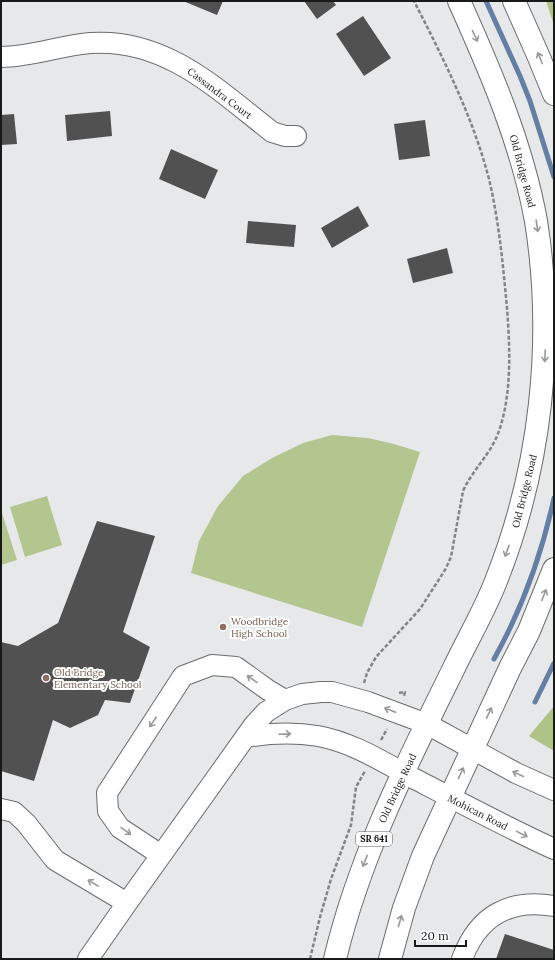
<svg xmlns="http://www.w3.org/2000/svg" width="555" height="960" font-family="Lora,serif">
<rect width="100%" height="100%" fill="#e6e8ea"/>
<path fill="#b4c690" d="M332,435L368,438L394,444L420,452L362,627L191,573L199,541L218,506L243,476L272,458L303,443Z
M47,496L62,545L25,557L10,507Z
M1,510L17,560L1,565Z"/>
<path fill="#aec385" d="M546,1H554V25Z
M554,706V751L529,736Z"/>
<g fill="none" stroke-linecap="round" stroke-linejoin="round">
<path stroke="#657ea4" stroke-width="5" d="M486,1L520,76L530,101L554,177
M494,659C522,609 542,553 554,498
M535,702L554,663"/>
</g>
<path fill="#525152" d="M183,1H223L217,15Z
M304,1H333L336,5L317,19Z
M363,16L391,58L364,76L336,34Z
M110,111L112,136L67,141L65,115Z
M14,114L17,144L1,145V115Z
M425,120L430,156L399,160L394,124Z
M171,149L218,170L205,199L159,179Z
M358,206L369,226L332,248L321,228Z
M248,221L296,225L294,247L246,243Z
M447,248L453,273L413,283L407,259Z
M97,521L155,536L123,632L150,647L130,703L105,700L98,715L70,728L53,720L34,781L1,771V642L18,646L58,623Z
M505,934L554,950V959H496Z"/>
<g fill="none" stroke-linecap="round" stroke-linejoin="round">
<defs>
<path id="minor" d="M1,57C32,57 61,45 91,43C166,38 218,90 272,132L285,136H296
M246,737C270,733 294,732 318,736C352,742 383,762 413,778C459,802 506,827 554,849
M1,809L14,812L26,823L55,860L127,903
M161,855L120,828L108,811L107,793L183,676L212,665L236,667L268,690L285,700
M88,959L127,903L254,725L266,712L285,700L302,694L321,692H332L368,702L427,724L516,773L554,790
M462,959C478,916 509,898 554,906"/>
<path id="major" d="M514,1L538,55L554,94
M335,959C359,858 406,765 452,672C466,642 484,612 496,581C541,468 555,341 536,221C522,144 491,72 459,1
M390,959L404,908L423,856L510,668L529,631L554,569"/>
</defs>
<use href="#minor" stroke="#6a6c6d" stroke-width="22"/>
<use href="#major" stroke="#6a6c6d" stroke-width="24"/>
<path stroke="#828485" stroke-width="2.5" stroke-dasharray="4 2" stroke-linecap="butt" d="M364,683L367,673L376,657L420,609L445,570L451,557L463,491C473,469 491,454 499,431C512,393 510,348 507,308C503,265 499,221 489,179C473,117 443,58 414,1
M399,693L405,692L404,696
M381,740L387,729
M310,959L320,917L331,879L351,825L356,787L365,771"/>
<use href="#minor" stroke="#fff" stroke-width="20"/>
<use href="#major" stroke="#fff" stroke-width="22"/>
</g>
<defs><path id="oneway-shaft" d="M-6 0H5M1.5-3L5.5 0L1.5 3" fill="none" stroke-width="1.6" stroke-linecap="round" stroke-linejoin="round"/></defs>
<g stroke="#979898">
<use href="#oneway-shaft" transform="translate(475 36) rotate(65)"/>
<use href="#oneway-shaft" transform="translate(540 58) rotate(-112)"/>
<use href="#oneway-shaft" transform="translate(537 226) rotate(82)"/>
<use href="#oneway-shaft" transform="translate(545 356) rotate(92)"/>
<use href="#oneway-shaft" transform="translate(507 551) rotate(110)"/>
<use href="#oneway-shaft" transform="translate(544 595) rotate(-68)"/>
<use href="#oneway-shaft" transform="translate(252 679) rotate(-145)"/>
<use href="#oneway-shaft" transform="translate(390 710) rotate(-159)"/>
<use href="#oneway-shaft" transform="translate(489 713) rotate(-65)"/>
<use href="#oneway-shaft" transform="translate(153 722) rotate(124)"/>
<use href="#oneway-shaft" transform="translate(285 734) rotate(-2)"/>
<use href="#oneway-shaft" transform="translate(461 773) rotate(-65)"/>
<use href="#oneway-shaft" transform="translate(518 774) rotate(-155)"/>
<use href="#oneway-shaft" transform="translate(126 831) rotate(35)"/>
<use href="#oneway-shaft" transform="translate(522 834) rotate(26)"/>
<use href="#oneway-shaft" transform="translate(365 861) rotate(112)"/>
<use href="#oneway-shaft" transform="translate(93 883) rotate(-149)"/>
<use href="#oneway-shaft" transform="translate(400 921) rotate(-74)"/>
</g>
<g fill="#8d6e63" stroke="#fff" stroke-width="1.5">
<circle cx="223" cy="627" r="4"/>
<circle cx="46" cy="678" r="4"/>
</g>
<g text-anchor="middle" stroke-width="4" stroke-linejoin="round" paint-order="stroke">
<rect fill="#fff" stroke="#5d5e5e" stroke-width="1" x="356" y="832" width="36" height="14" rx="3"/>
<g font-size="9" font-weight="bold" fill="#181919">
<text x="374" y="842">SR 641</text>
</g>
<g font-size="10" fill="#181919" stroke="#fff">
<text transform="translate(220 93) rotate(37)" y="4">Cassandra Court</text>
<text transform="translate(523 171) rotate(75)" y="4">Old Bridge Road</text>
<text transform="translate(524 491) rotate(-76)" y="4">Old Bridge Road</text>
<text transform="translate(397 788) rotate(-65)" y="4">Old Bridge Road</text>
<text transform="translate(478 812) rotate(27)" y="4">Mohican Road</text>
</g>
<g font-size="10" fill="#785e54" stroke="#fff" text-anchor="start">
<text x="231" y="625">Woodbridge<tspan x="231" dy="12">High School</tspan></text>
<text x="54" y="676">Old Bridge<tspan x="54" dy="12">Elementary School</tspan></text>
</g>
</g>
<rect width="555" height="960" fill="none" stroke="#181919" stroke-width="4"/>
<path d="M415 940v6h51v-6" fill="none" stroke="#181919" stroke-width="2"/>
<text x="421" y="940" font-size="12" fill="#181919" stroke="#ffffff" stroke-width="3" paint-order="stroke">20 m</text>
</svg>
